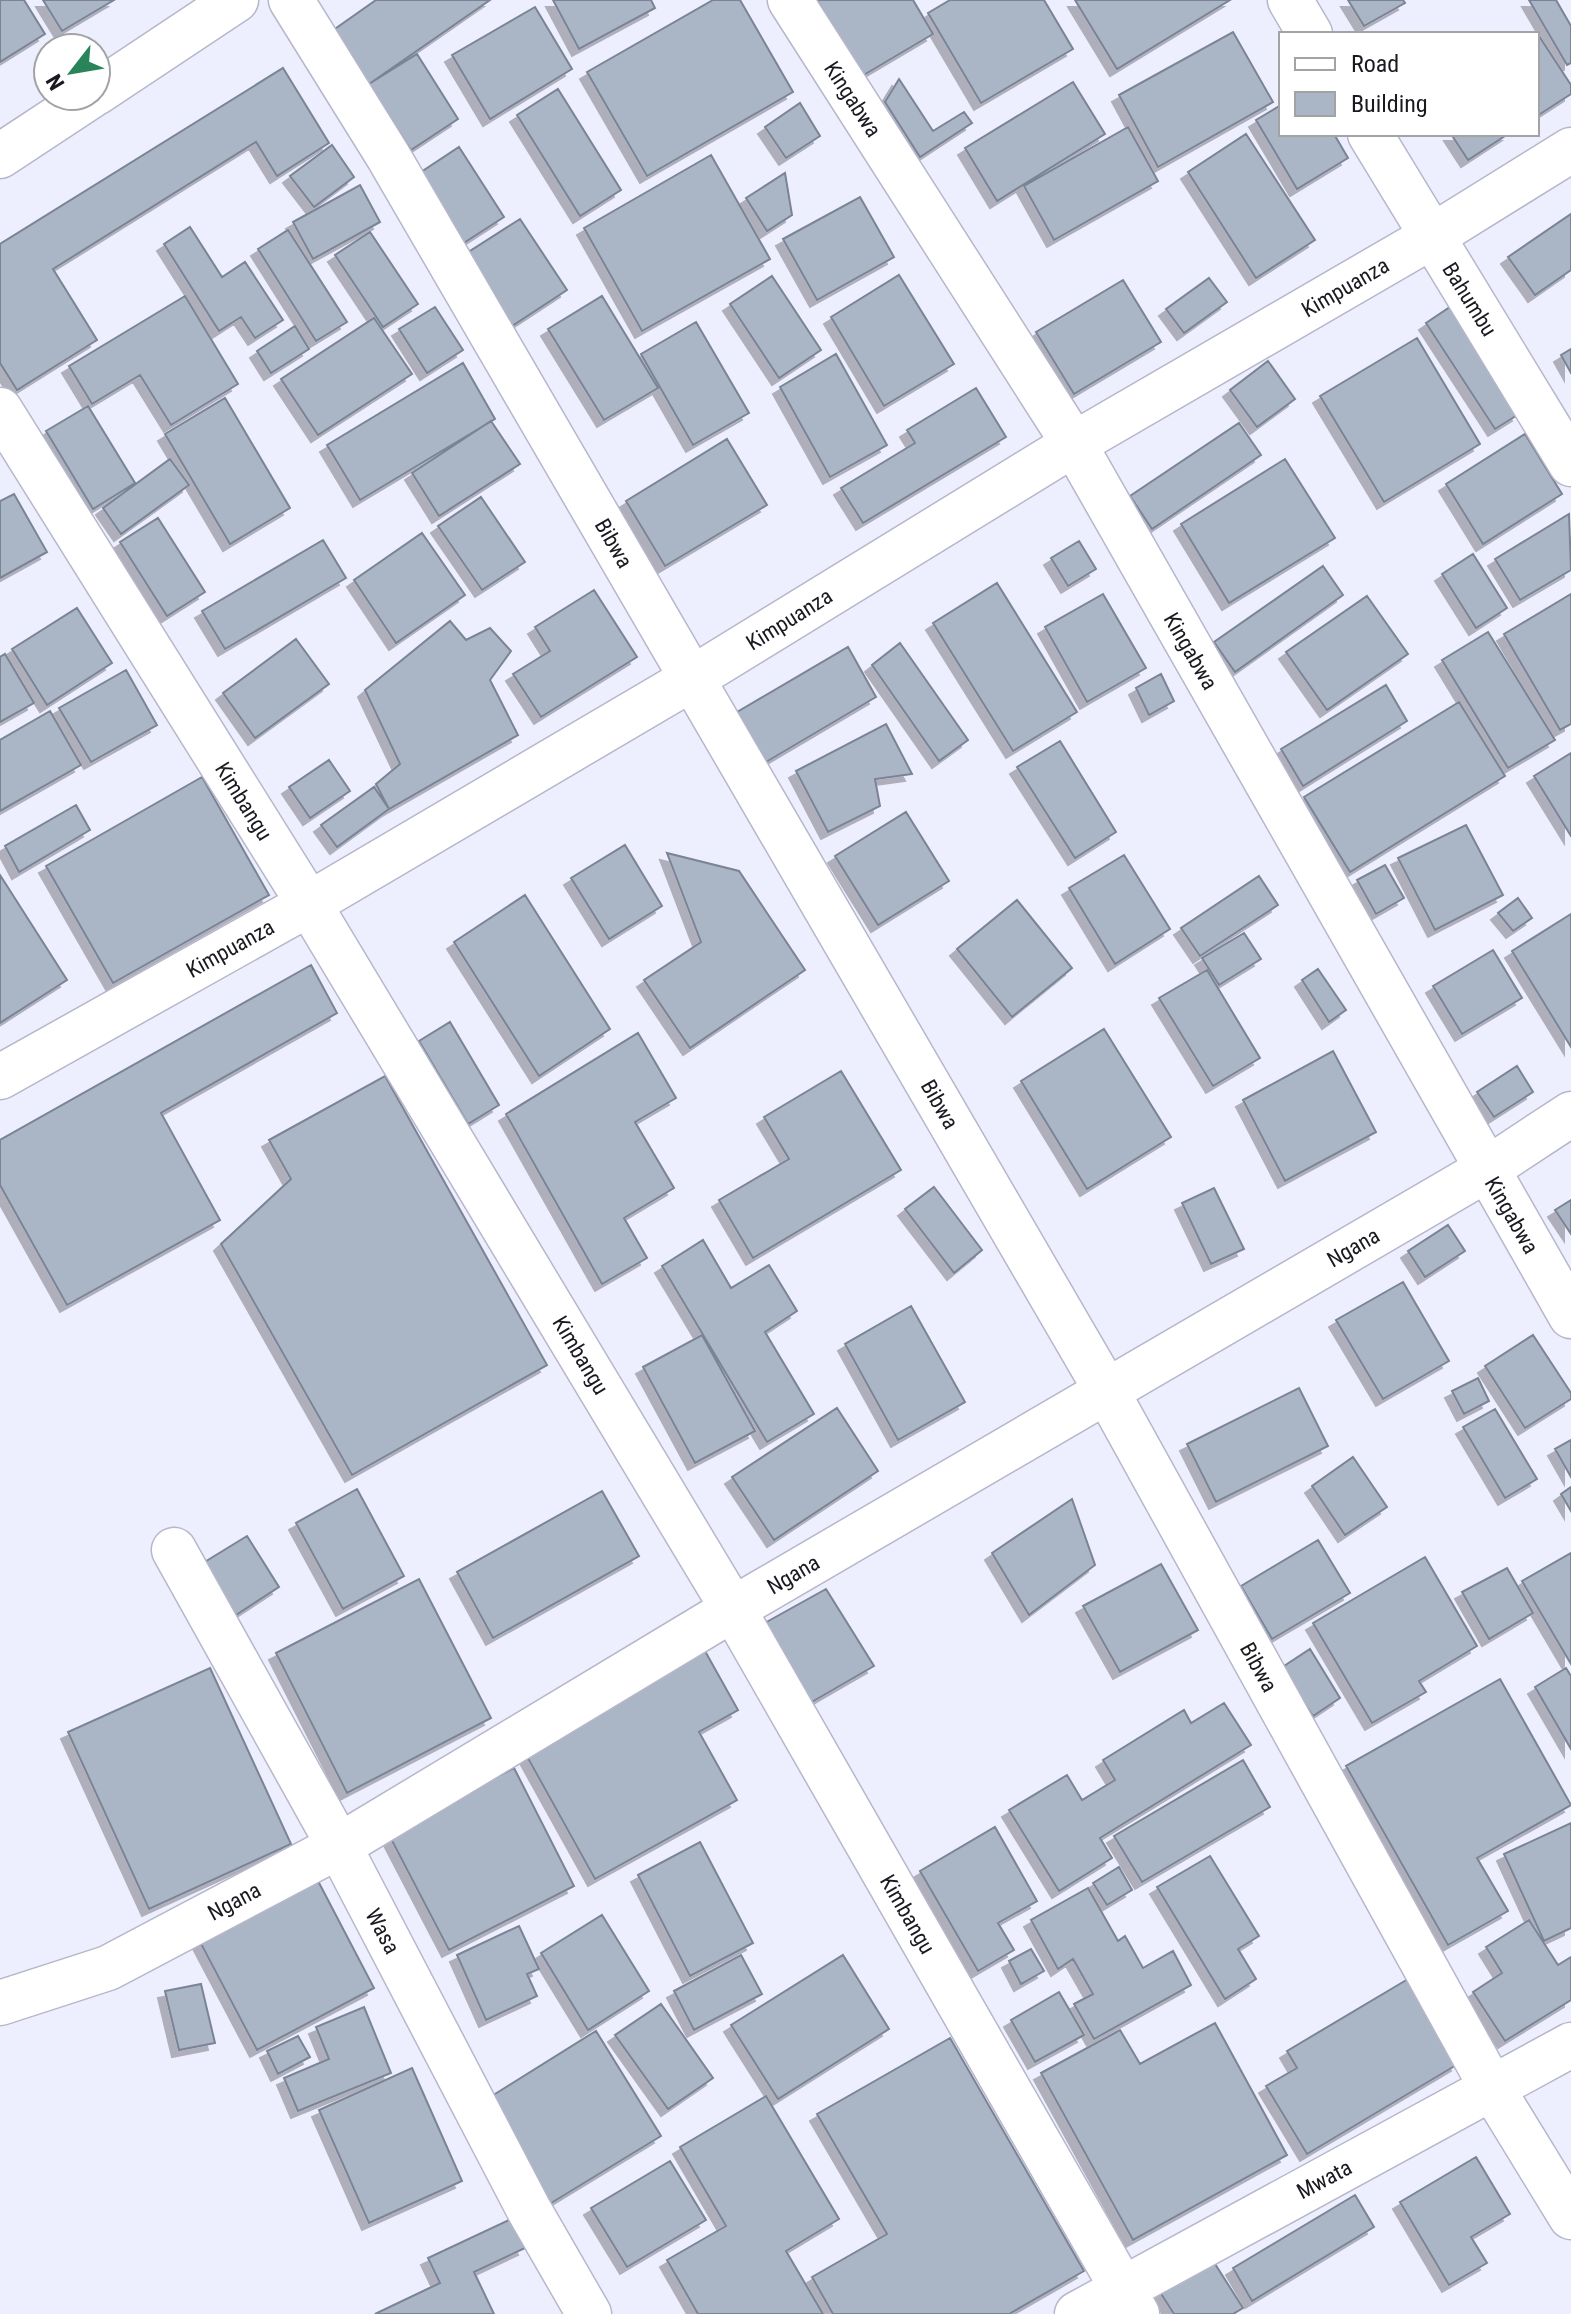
<svg xmlns="http://www.w3.org/2000/svg" width="1571" height="2314" font-family="'Roboto Condensed',sans-serif">
<defs>
<filter id="shadow"><feDropShadow dx="-7" dy="7" stdDeviation="0" flood-color="#0004"/></filter>
</defs>
<rect width="100%" height="100%" fill="#edeefe"/>
<path fill="#aab5c6" stroke="#7a8495" stroke-width="2" filter="url(#shadow)" d="M0,0H24L45,34L0,62Z
M43,0H114L62,31Z
M376,0H490L369,84L332,31Z
M553,0H651L655,8L579,49Z
M713,0H740L793,92L647,176L587,72Z
M817,0H913L933,34L862,76Z
M950,0H1044L1073,49L981,103L928,13Z
M1075,0H1230L1117,69Z
M1348,0H1403L1405,3L1364,26Z
M1529,0H1556L1571,26V63L1567,65Z
M535,7L572,69L490,119L452,55Z
M1233,32L1273,102L1158,167L1119,95Z
M1539,36L1571,85V94L1537,116V38Z
M417,54L458,119L411,150L369,84Z
M283,68L329,143L277,176L256,142L53,269L97,340L17,390L0,363V244Z
M899,79L933,131L964,112L972,123L920,157L885,102Z
M1073,82L1105,134L997,201L965,148Z
M558,89L621,190L580,216L517,115Z
M800,103L820,136L786,158L765,127Z
M1281,105V134H1334L1348,158L1297,189L1256,120Z
M1128,127L1158,181L1054,240L1024,186Z
M1246,134L1315,240L1256,278L1188,172Z
M1451,134H1508L1468,160Z
M332,145L354,177L314,207L290,176Z
M459,147L504,217L459,246L415,176Z
M711,155L770,259L642,331L584,228Z
M785,173L792,215L767,231L746,198Z
M360,185L380,222L313,259L293,222Z
M860,197L894,257L817,300L783,239Z
M1571,214V270L1535,295L1508,257Z
M520,219L567,290L506,330L459,258Z
M190,227L222,277L245,262L283,320L255,338L241,317L219,331L164,244Z
M288,230L347,322L316,341L258,249Z
M370,232L418,304L383,327L335,255Z
M899,275L954,364L884,406L831,317Z
M772,276L821,350L779,378L730,304Z
M1209,278L1227,302L1184,333L1166,309Z
M1123,280L1161,342L1074,394L1036,332Z
M185,296L238,384L171,425L140,375L92,404L69,366Z
M602,296L658,388L604,420L548,329Z
M435,307L463,350L427,373L399,329Z
M1450,307L1519,414L1495,429L1426,323Z
M374,318L412,374L318,435L281,379Z
M696,322L749,413L693,445L641,354Z
M295,326L309,349L271,373L257,351Z
M1417,338L1480,444L1384,502L1320,396Z
M1571,349V373L1561,355Z
M836,354L887,445L830,477L780,387Z
M1268,361L1295,399L1257,427L1230,390Z
M463,363L495,419L360,500L327,445Z
M976,388L1006,437L863,523L841,488L915,443L907,430Z
M225,398L290,508L230,544L165,434Z
M88,406L135,483L93,509L46,431Z
M491,421L520,464L439,516L412,473Z
M1239,423L1261,455L1152,529L1130,496Z
M1525,434L1562,494L1483,544L1446,484Z
M727,439L767,505L665,566L626,501Z
M170,459L189,485L121,534L103,508Z
M1285,459L1335,538L1229,603L1181,524Z
M14,494L47,552L0,578V501Z
M481,497L525,562L482,590L438,526Z
M1569,514L1571,570L1520,600L1495,559Z
M158,518L205,592L167,616L120,542Z
M422,533L465,595L396,643L354,580Z
M323,540L346,578L225,649L202,611Z
M1079,541L1096,569L1068,586L1051,558Z
M1473,554L1507,608L1476,628L1442,574Z
M1323,566L1343,595L1235,672L1214,642Z
M997,583L1077,712L1013,751L933,623Z
M594,590L637,657L541,717L513,674L550,651L535,627Z
M1103,594L1146,668L1087,702L1045,627Z
M1571,594V724L1560,730L1504,634Z
M1367,596L1408,654L1327,710L1286,652Z
M77,608L112,663L47,705L12,649Z
M450,621L466,640L490,628L511,651L490,680L518,735L389,809L376,784L400,764L365,690Z
M1488,632L1555,740L1508,768L1442,660Z
M296,639L329,684L255,738L223,693Z
M900,643L968,740L939,761L872,665Z
M848,647L876,697L766,762L737,712Z
M5,654L34,703L0,722V657Z
M126,670L157,725L91,762L59,708Z
M1161,674L1174,701L1149,715L1136,688Z
M1386,685L1407,721L1303,786L1281,749Z
M1459,702L1505,776L1350,872L1304,797Z
M50,711L81,765L0,811V740Z
M886,724L912,774L875,779L880,806L828,832L796,771Z
M1060,741L1116,832L1075,858L1017,767Z
M1571,753V836L1534,776Z
M329,760L350,791L310,818L289,787Z
M202,777L269,895L113,983L46,866Z
M374,787L389,809L337,847L321,825Z
M76,805L90,830L19,872L5,846Z
M906,812L949,881L878,925L835,856Z
M1466,825L1503,895L1435,930L1398,858Z
M625,845L662,906L609,939L571,878Z
M667,853L739,871L805,970L690,1048L644,980L701,942Z
M1124,855L1170,929L1115,964L1069,888Z
M1385,865L1404,898L1376,914L1357,880Z
M0,875L67,980L0,1023Z
M1259,876L1278,905L1200,956L1181,928Z
M525,895L610,1029L539,1076L454,942Z
M1518,898L1532,918L1513,931L1498,913Z
M1017,900L1072,968L1012,1017L957,949Z
M1571,914V1047L1512,951Z
M1244,933L1261,959L1219,985L1202,958Z
M1493,950L1522,998L1462,1034L1433,986Z
M311,965L337,1013L161,1113L220,1220L67,1305L0,1185V1140Z
M1318,969L1346,1010L1329,1022L1302,980Z
M1207,970L1260,1058L1213,1086L1159,998Z
M450,1022L499,1105L468,1124L419,1041Z
M1104,1029L1171,1137L1087,1189L1021,1081Z
M638,1033L676,1098L635,1122L674,1188L624,1218L647,1258L602,1284L506,1114Z
M1333,1051L1376,1132L1285,1181L1243,1100Z
M1517,1066L1533,1092L1494,1117L1477,1092Z
M841,1071L901,1170L753,1258L719,1200L789,1159L764,1117Z
M385,1076L547,1365L352,1475L221,1244L291,1179L269,1140Z
M934,1187L982,1250L954,1273L905,1209Z
M1214,1188L1244,1249L1211,1264L1182,1203Z
M1571,1200V1234L1555,1210Z
M1448,1225L1465,1251L1425,1277L1408,1251Z
M703,1240L731,1288L769,1265L797,1311L765,1332L814,1414L767,1442L662,1266Z
M1403,1282L1449,1361L1383,1399L1336,1320Z
M911,1306L965,1402L898,1440L845,1344Z
M702,1335L755,1431L695,1463L643,1367Z
M1533,1335L1571,1393V1399L1525,1428L1485,1366Z
M1478,1378L1489,1401L1464,1414L1452,1391Z
M1299,1388L1328,1446L1216,1502L1187,1444Z
M837,1408L878,1471L774,1540L732,1477Z
M1495,1409L1537,1479L1505,1498L1463,1427Z
M1571,1440V1477L1555,1449Z
M1353,1457L1387,1507L1345,1535L1312,1486Z
M1571,1487V1511L1561,1494Z
M357,1489L404,1576L343,1609L296,1523Z
M602,1491L639,1556L493,1638L457,1572Z
M1072,1499L1095,1565L1029,1615L992,1553Z
M247,1536L279,1587L236,1615L203,1563Z
M1318,1540L1350,1593L1272,1639L1241,1586Z
M1571,1553V1664L1522,1581Z
M1425,1557L1477,1646L1419,1681L1426,1692L1372,1723L1313,1623Z
M1161,1564L1198,1630L1120,1672L1083,1606Z
M1507,1568L1533,1613L1489,1639L1462,1592Z
M419,1579L491,1718L347,1793L276,1653Z
M826,1589L874,1666L810,1703L763,1624Z
M1310,1649L1340,1698L1313,1716L1281,1668Z
M705,1651L738,1710L699,1732L737,1800L595,1879L524,1751Z
M210,1668L291,1844L149,1909L68,1732Z
M1566,1668L1571,1676V1749L1535,1687Z
M1500,1679L1571,1805L1477,1858L1508,1911L1448,1945L1346,1766Z
M1224,1703L1251,1745L1100,1838L1112,1858L1059,1891L1009,1810L1067,1775L1082,1800L1115,1780L1103,1760L1184,1710L1191,1723Z
M1243,1760L1270,1807L1142,1882L1114,1836Z
M514,1768L574,1886L449,1950L388,1833Z
M1571,1823V1928L1544,1941L1504,1854Z
M995,1827L1037,1901L998,1923L1014,1950L978,1971L920,1871Z
M700,1842L753,1943L690,1976L638,1875Z
M1210,1856L1259,1936L1238,1949L1256,1979L1225,1999L1157,1887Z
M1119,1867L1132,1890L1107,1905L1093,1883Z
M317,1879L374,1988L257,2050L199,1940Z
M1088,1888L1118,1941L1125,1936L1143,1968L1173,1951L1191,1985L1094,2039L1074,2004L1093,1994L1073,1959L1058,1969L1031,1920Z
M602,1915L649,1991L588,2030L541,1953Z
M1529,1920L1558,1965L1571,1957V2000L1505,2041L1473,1992L1502,1973L1486,1947Z
M519,1926L539,1969L527,1974L537,1996L486,2020L457,1955Z
M1031,1949L1044,1971L1021,1984L1009,1961Z
M741,1955L762,1994L694,2030L674,1991Z
M843,1955L889,2029L778,2099L731,2025Z
M1408,1979L1458,2064L1307,2154L1266,2086L1297,2068L1287,2051Z
M201,1984L215,2043L179,2050L165,1991Z
M1059,1992L1084,2035L1035,2062L1011,2020Z
M661,2004L713,2078L668,2109L615,2035Z
M364,2007L391,2073L298,2111L284,2078L329,2059L316,2027Z
M1215,2023L1287,2155L1133,2240L1041,2073L1120,2030L1140,2064Z
M596,2031L661,2136L543,2208L479,2104Z
M298,2036L310,2057L278,2074L267,2051Z
M950,2038L1084,2271L1009,2314H833L812,2277L887,2234L817,2114Z
M412,2068L462,2181L369,2223L319,2110Z
M766,2096L839,2219L786,2251L823,2314H698L667,2260L726,2226L680,2147Z
M1476,2157L1510,2214L1471,2237L1487,2263L1449,2285L1400,2202Z
M670,2161L706,2220L627,2267L591,2208Z
M1355,2195L1374,2227L1252,2301L1233,2268Z
M511,2219L525,2248L474,2272L494,2314H375L440,2283L428,2258Z
M1210,2256L1243,2308L1233,2314H1174L1158,2289Z"/>
<g fill="none" stroke-linecap="round" stroke-linejoin="round">
<defs>
<path id="minor" d="M291,0L388,156L1106,1390L1492,2088L1571,2217
M790,0L1074,444L1571,1316
M1290,0L1310,34
M96,93L236,0
M1370,134L1571,464
M0,156L91,96
M0,410L309,904L733,1609L1137,2314
M0,1077L309,904L693,678L1074,444L1431,237L1571,150
M174,1550L339,1846L529,2210L589,2314
M0,2003L108,1968L339,1846L733,1609L1486,1170L1571,1114
M1077,2314L1571,2045"/>
</defs>
<use href="#minor" stroke="#b7b7cb" stroke-width="47"/>
<use href="#minor" stroke="#fff" stroke-width="44"/>
</g>
<g text-anchor="middle" stroke-width="7" stroke-linejoin="round" paint-order="stroke">
<g font-size="22" fill="#191920" stroke="#fff">
<text transform="translate(853 99) rotate(57)" y="8">Kingabwa</text>
<text transform="translate(1345 287) rotate(-30)" y="8">Kimpuanza</text>
<text transform="translate(1470 299) rotate(58)" y="8">Bahumbu</text>
<text transform="translate(614 543) rotate(60)" y="8">Bibwa</text>
<text transform="translate(789 619) rotate(-32)" y="8">Kimpuanza</text>
<text transform="translate(1191 651) rotate(60)" y="8">Kingabwa</text>
<text transform="translate(244 801) rotate(58)" y="8">Kimbangu</text>
<text transform="translate(230 948) rotate(-29)" y="8">Kimpuanza</text>
<text transform="translate(940 1104) rotate(60)" y="8">Bibwa</text>
<text transform="translate(1512 1215) rotate(60)" y="8">Kingabwa</text>
<text transform="translate(1353 1247) rotate(-30)" y="8">Ngana</text>
<text transform="translate(581 1355) rotate(59)" y="8">Kimbangu</text>
<text transform="translate(793 1574) rotate(-30)" y="8">Ngana</text>
<text transform="translate(1259 1667) rotate(61)" y="8">Bibwa</text>
<text transform="translate(234 1901) rotate(-28)" y="8">Ngana</text>
<text transform="translate(908 1914) rotate(60)" y="8">Kimbangu</text>
<text transform="translate(383 1931) rotate(62)" y="8">Wasa</text>
<text transform="translate(1324 2179) rotate(-28)" y="8">Mwata</text>
</g>
</g>
<rect x="1279" y="32" width="260" height="104" fill="#ffffff" stroke="#a3a3a6" stroke-width="2"/>
<rect x="1295" y="58" width="40" height="12" fill="#ffffff" stroke="#a3a3a6" stroke-width="2"/>
<text x="1351" y="72" font-size="24" fill="#191920">Road</text>
<rect x="1295" y="92" width="40" height="24" fill="#aab5c6" stroke="#a3a3a6" stroke-width="2"/>
<text x="1351" y="112" font-size="24" fill="#191920">Building</text>
<g transform="translate(72 72) rotate(239)"><circle r="38" fill="#ffffff" stroke="#a3a3a6" stroke-width="2"/>
<path d="M0-6L14 30L0 20L-14 30Z" fill="#29845a"/>
<text y="-12" font-size="22" font-weight="bold" text-anchor="middle" fill="#191920">N</text>
</g>
</svg>
